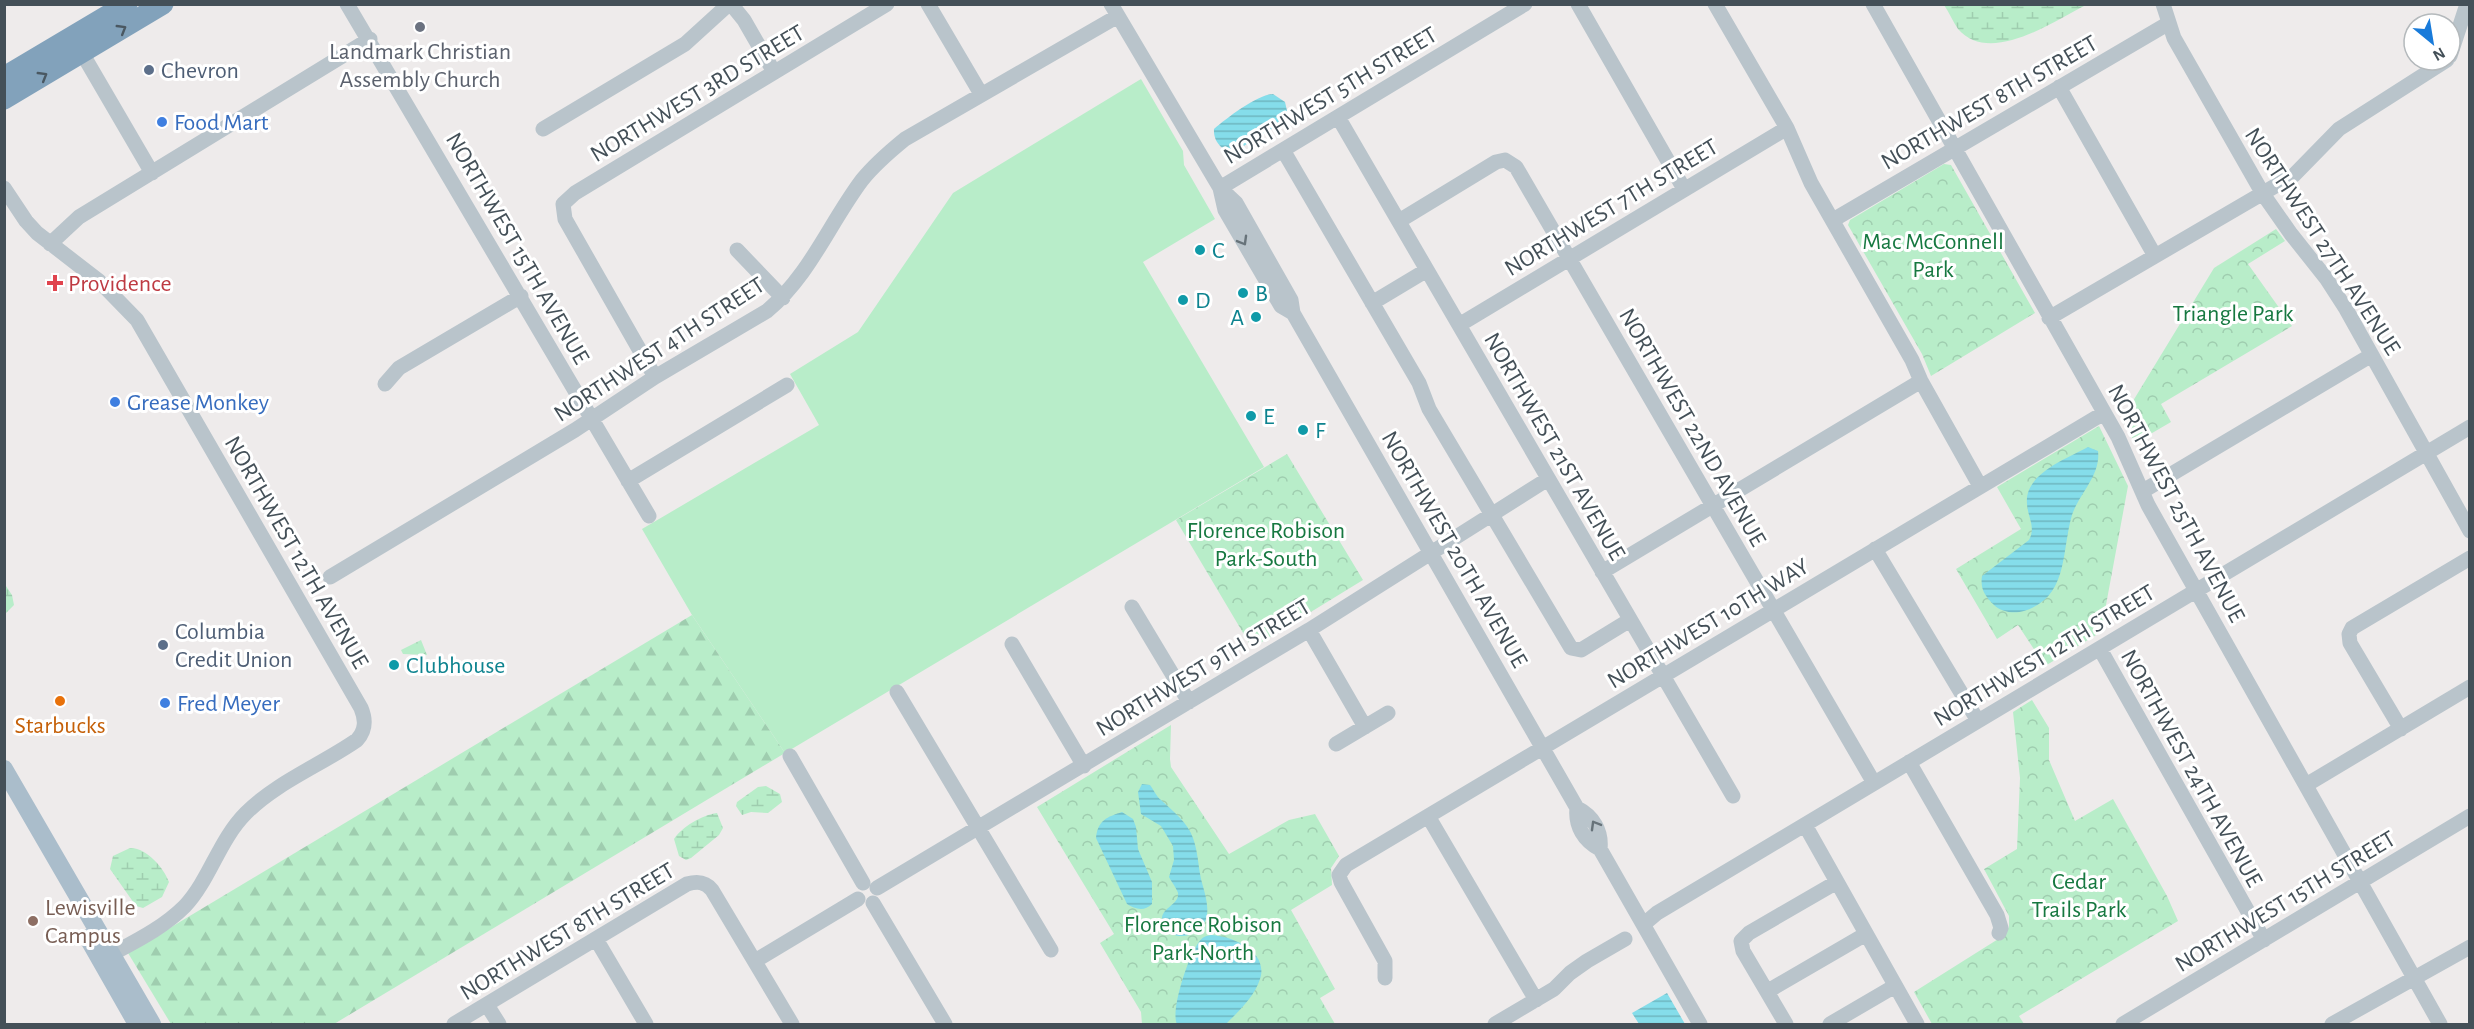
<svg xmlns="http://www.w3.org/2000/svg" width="2474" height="1029" font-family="'Alegreya Sans',sans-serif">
<defs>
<pattern id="forest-firs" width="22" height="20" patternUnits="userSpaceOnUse" patternTransform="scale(1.5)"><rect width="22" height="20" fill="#b8edc9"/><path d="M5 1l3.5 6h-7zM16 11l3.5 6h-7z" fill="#9fcdaf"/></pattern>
<pattern id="wetland-marsh" width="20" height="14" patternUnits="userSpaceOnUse" patternTransform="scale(1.5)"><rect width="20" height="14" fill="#b8edc9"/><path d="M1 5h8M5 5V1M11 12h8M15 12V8" fill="none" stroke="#9fcdaf"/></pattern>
<pattern id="park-crowns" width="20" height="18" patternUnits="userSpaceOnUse" patternTransform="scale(1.5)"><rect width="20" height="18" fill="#b8edc9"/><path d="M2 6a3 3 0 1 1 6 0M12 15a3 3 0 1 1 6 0" fill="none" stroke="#9fcdaf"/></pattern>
<pattern id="water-rules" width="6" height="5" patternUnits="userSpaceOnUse" patternTransform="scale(1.5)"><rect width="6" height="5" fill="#85ddea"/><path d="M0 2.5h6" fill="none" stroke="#6eb6c0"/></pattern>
</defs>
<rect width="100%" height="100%" fill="#eeebeb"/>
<path fill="#b8edc9" d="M1141,79L1183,151L1184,165L1215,219L1143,262L1264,467L785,753L692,615L642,529L819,425L790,374L858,332L953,193Z"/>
<path fill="url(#forest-firs)" d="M692,615L785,753L334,1024H171L128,953Z"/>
<path fill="url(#wetland-marsh)" d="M1944,5H2086C2054,21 1990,66 1958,29C1953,22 1949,12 1944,5Z
M4,583L12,595L14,605L5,614Z
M766,786L780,794L782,802L768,813L751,812L742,815L736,806L737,802L758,787Z
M717,813L723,828L719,835L691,858L686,860L679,856L674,839C682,827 702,815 717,813Z
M130,848C146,847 164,868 169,882L162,897L143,908L136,906L110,869L113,856Z"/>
<path fill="url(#park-crowns)" d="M1944,164L1951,165L2035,313L1931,376L1922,354L1848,225L1850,220Z
M2276,229L2285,241L2248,264L2292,326L2161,404L2171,422L2135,443L2122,419L2214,268Z
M2099,426L2128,486L2101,632L2045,666L2018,625L1997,639L1956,569L2021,529L1997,487Z
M1287,454L1363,580L1252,648L1176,520Z
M421,640L427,655L403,654L401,650Z
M2032,700L2049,728V760L2075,821L2113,799L2167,896L2178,921L2019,1016L2024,1024H1932L1914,992L2003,936L2009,927V916L1984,869L2017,849L2020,778L2013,712Z
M1171,725L1170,759L1171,767L1229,854L1289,820L1315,814L1339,856L1331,868L1332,885L1291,910L1335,989L1320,998L1335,1024H1142L1141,1012L1100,943L1114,934L1037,807Z"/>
<path fill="url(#water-rules)" d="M1273,94L1285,102L1288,115L1285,121L1237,150C1224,154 1213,142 1214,129C1227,118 1257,95 1273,94Z
M2088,447L2098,451C2101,475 2079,494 2072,515C2061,552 2069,597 2024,611C2014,614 2001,612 1994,605C1985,596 1980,589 1982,576L2029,540C2036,527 2028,518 2027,504C2024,474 2066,459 2088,447Z
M1142,784L1150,785C1154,790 1156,796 1161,800C1173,811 1188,823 1193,838C1198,852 1198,865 1201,879C1204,891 1210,907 1206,919C1200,937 1172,944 1163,924C1157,908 1180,906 1178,893C1177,889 1171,881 1169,877L1174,860L1173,846L1161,826L1141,814L1138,792Z
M1122,812L1133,819L1136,827L1138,849L1152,882V904C1144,912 1135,909 1127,904L1096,838C1098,820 1107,817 1122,812Z
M1211,935C1233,936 1269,952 1260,979C1255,996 1238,1012 1226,1024H1177C1170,1011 1189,954 1199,942C1202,937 1206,936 1211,935Z
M1667,993L1685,1024H1639L1632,1013Z"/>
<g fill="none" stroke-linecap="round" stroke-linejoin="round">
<path stroke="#b9c4cb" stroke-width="15" d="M347,4L649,516
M731,4L744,20L774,72
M928,4L981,94
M1111,4L1220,188L1236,203L1291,300L1293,313L1577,808C1575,826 1584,841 1600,849L1700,1024
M1578,4L1684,189
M1715,4L1787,128L1811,183L1912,360L1921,381L1980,486
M1873,4L2118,437L2148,505L2440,1024
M2163,4L2174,38L2263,194L2291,234L2326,278L2346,309L2470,531
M82,53L152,173
M2450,56L2467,4
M2059,87L2155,256
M1338,117L1733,796
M543,129L685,44L729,4
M1283,150L1419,383L1429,409L1571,648L1581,650L1630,620
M4,188L26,221L37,233L99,281L137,320L361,708C366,720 366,730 357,740C321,765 277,782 246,813C219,840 210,879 185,906C164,927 138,940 112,954
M1220,188L1525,4
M1220,188L1225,210L1281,306L1293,313
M1833,220L2169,23
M1399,221L1496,162L1505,160L1516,167L1874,783
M50,244L79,217L370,39
M737,250L783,298
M1372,303L1427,270
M2049,318L2294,175L2339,129L2447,60
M1459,325L1787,128
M655,377L565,219L563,204L575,193L887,4
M385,384L399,368L521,296
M628,481L787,385
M2143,491L2370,356
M1875,549L1978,721
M1602,572L1921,381
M330,577L575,430L655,377L767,311C810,275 829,224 862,180C875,164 889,152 905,139L1118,16
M1132,607L1189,702
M1309,630L1365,727
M1012,644L1084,766
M2100,649L2264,940
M897,692L1051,950
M2401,729L2350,643L2349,634L2352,628L2470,558
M1336,744L1388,713
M790,756L863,883
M1909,762L1997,915L2001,928L1999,933
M2306,785L2470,687
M1577,808C1593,816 1602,831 1600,849
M1428,816L1536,1000
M1805,825L1917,1024
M877,888L1309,630L1548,479
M873,903L945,1024
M1644,924L1657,913L2470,427
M596,939L646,1024
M755,961L858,899
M1385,978V961L1341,882L1339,875L1346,865L2104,413
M1768,991L1866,934
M487,1005L499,1024
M454,1024L687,884C697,881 705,881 712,890L792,1024
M1495,1024L1554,989L1570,973L1587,961L1625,939
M1786,1024L1743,951L1741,941L1749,933L1837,882
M1830,1024L1895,986
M2123,1024L2470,816
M2332,1024L2470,947"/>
<path stroke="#aabdcb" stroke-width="18" d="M4,769L152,1024
M88,938L137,1024"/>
<path stroke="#82a2bb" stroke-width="21" d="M4,77L127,4
M4,99L163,4"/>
</g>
<defs><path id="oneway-chevron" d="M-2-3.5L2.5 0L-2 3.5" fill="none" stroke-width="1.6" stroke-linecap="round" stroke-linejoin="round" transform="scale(1.5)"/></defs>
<g stroke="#4a5862">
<use href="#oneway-chevron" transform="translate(122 29) rotate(-31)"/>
<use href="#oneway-chevron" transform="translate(43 76) rotate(-31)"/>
</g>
<g stroke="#67737a">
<use href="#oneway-chevron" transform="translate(1243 241) rotate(60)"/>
<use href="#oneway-chevron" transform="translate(1595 825) rotate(-120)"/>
</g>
<circle fill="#6b7280" stroke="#fff" stroke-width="2" cx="420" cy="27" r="6"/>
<g fill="#5c6f8a" stroke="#fff" stroke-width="2">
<circle cx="149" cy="70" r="6"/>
<circle cx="163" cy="645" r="6"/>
</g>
<g fill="#3f7fe0" stroke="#fff" stroke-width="2">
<circle cx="162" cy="122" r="6"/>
<circle cx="115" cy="402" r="6"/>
<circle cx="165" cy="703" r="6"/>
</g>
<g fill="#0f9aa8" stroke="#fff" stroke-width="2">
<circle cx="1200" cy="250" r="6"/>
<circle cx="1243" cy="293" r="6"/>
<circle cx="1183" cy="300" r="6"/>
<circle cx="1256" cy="317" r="6"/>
<circle cx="1251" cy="416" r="6"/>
<circle cx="1303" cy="430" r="6"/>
<circle cx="394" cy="665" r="6"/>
</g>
<path fill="#e0444e" stroke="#fff" stroke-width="2" d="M52 274h6v6h6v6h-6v6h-6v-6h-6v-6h6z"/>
<circle fill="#e8710a" stroke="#fff" stroke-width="2" cx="60" cy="701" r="6"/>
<circle fill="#8d6e63" stroke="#fff" stroke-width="2" cx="33" cy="921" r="6"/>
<g text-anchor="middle" stroke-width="6" stroke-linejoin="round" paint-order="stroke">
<g font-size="24" fill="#5b616d" stroke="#fff">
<text x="420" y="59">Landmark Christian<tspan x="420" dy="28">Assembly Church</tspan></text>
</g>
<g font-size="24" fill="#4e5e75" stroke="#fff" text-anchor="start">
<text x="161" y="78">Chevron</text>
<text x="175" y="639">Columbia<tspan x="175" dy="28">Credit Union</tspan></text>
</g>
<g font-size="24" fill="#445058" stroke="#fff">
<text transform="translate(697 93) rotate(-31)" y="8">NORTHWEST 3RD STREET</text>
<text transform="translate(1330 95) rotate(-31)" y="8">NORTHWEST 5TH STREET</text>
<text transform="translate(1989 102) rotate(-30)" y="8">NORTHWEST 8TH STREET</text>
<text transform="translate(1611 207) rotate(-31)" y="8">NORTHWEST 7TH STREET</text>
<text transform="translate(2323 241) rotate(57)" y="8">NORTHWEST 27TH AVENUE</text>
<text transform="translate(518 248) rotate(60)" y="8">NORTHWEST 15TH AVENUE</text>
<text transform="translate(659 349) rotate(-33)" y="8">NORTHWEST 4TH STREET</text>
<text transform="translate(1693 427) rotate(60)" y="8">NORTHWEST 22ND AVENUE</text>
<text transform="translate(1555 446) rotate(60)" y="8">NORTHWEST 21ST AVENUE</text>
<text transform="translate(2177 503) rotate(62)" y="8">NORTHWEST 25TH AVENUE</text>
<text transform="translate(1455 549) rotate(60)" y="8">NORTHWEST 20TH AVENUE</text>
<text transform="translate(297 552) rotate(60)" y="8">NORTHWEST 12TH AVENUE</text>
<text transform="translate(1708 623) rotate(-31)" y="8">NORTHWEST 10TH WAY</text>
<text transform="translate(2044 655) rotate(-31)" y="8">NORTHWEST 12TH STREET</text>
<text transform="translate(1203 667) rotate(-31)" y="8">NORTHWEST 9TH STREET</text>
<text transform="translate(2192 768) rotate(61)" y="8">NORTHWEST 24TH AVENUE</text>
<text transform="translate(2285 901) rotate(-31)" y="8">NORTHWEST 15TH STREET</text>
<text transform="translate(567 931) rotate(-31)" y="8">NORTHWEST 8TH STREET</text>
</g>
<g font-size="24" fill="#366cbe" stroke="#fff" text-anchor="start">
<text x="174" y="130">Food Mart</text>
<text x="127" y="410">Grease Monkey</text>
<text x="177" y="711">Fred Meyer</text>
</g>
<g font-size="24" fill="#167840" stroke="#fff">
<text x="1933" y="249">Mac McConnell<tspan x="1933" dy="28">Park</tspan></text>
<text x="2233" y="321">Triangle Park</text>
<text x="1266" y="538">Florence Robison<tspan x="1266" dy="28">Park-South</tspan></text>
<text x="2079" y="889">Cedar<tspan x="2079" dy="28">Trails Park</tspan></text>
<text x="1203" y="932">Florence Robison<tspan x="1203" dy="28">Park-North</tspan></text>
</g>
<g font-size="24" fill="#0d838f" stroke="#fff" text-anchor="start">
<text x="1212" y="258">C</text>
<text x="1255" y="301">B</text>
<text x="1195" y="308">D</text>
<text x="1244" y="325" text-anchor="end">A</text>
<text x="1263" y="424">E</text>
<text x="1315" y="438">F</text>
<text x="406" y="673">Clubhouse</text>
</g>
<g font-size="24" fill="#be3a42" stroke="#fff" text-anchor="start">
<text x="68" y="291">Providence</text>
</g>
<g font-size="24" fill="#c56008" stroke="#fff">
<text x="60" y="733">Starbucks</text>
</g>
<g font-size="24" fill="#785e54" stroke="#fff" text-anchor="start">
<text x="45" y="915">Lewisville<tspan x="45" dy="28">Campus</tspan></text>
</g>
</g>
<rect width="2474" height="1029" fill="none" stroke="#445058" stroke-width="12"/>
<g transform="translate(2432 42) rotate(150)"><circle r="28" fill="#ffffff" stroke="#b4b9bc" stroke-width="1.5"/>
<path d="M0-4.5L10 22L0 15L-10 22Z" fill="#197bda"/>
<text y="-9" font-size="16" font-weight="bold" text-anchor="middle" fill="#445058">N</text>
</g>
</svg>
